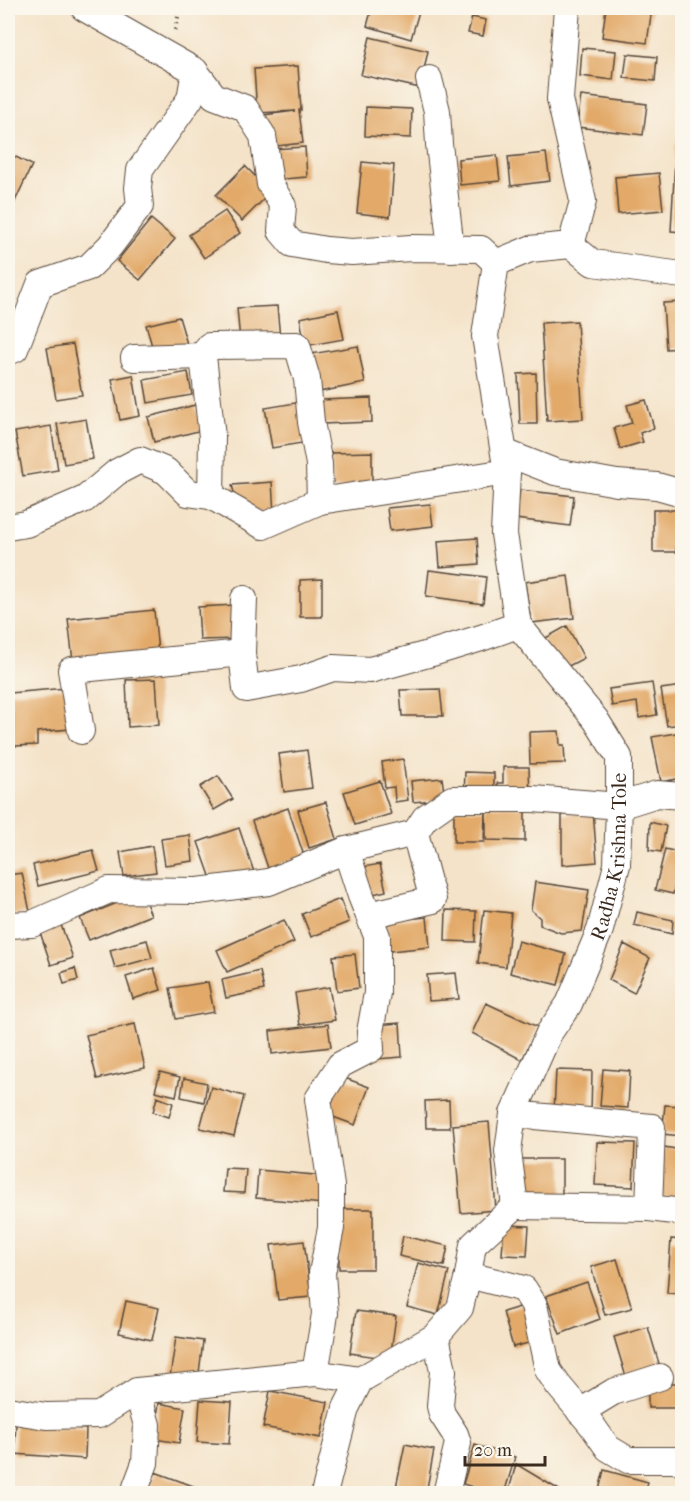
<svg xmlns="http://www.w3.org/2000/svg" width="690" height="1501" font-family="'IM FELL French Canon',serif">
<rect width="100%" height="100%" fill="#fbf7ec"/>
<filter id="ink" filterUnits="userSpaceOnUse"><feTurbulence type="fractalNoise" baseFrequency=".0167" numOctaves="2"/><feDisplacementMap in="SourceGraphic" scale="12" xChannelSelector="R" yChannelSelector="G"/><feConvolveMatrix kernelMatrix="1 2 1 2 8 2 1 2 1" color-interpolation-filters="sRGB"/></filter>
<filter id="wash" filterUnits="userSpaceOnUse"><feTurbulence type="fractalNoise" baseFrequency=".008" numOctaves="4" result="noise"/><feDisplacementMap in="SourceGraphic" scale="24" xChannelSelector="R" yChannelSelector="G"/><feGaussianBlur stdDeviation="1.35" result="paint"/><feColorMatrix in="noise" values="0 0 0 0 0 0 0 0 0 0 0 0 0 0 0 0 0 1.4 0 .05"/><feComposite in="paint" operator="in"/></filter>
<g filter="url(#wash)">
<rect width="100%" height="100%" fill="#f4e3c9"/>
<g id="blocks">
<path fill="#e2a968" d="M372,8H420L411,39L367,26Z
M606,8H652L647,43L602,37Z
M472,17L486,20L483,36L468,33Z
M370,37L428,51L420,88L361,75Z
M582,48L616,51L613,80L580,76Z
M627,54L657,57L655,81L624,78Z
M298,66L301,110H299L303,143L268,147L264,115L295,111L257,113L254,69Z
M581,96L647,104L643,135L577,127Z
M366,107L412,109L411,138L365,136Z
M676,143L682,144V232L671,231Z
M305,147L307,177L272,180L270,149Z
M8,153L32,165L8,216Z
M546,153L550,181L511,186L508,157Z
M497,155L500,181L460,185L458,159Z
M362,162L394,165L390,217L357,213Z
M245,166L271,192L242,221L216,195Z
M659,173L663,210L618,214L615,177Z
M225,211L240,233L204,258L189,235Z
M151,219L175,239L140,280L117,261Z
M682,302V348L666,349L663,303Z
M277,306L280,338L240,341L237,308Z
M338,310L344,339L305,346L300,318Z
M179,317L187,344L154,353L146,325Z
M577,321L583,419L547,421L541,323Z
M73,344L82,395L56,399L47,348Z
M358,346L365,383L319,392L311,354Z
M188,372L192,395L148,403L144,380Z
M536,373L537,424H520L518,374Z
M133,375L140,416L120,420L112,379Z
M371,398L372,422L323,424L322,400Z
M646,400L654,428L640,433L643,442L620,449L614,428L632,423L627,405Z
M301,402L308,442L272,448L265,408Z
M195,405L202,430L154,442L148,417Z
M86,419L93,459L64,464L57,424Z
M51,426L58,470L23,476L15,432Z
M372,452V487L333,488L331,453Z
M272,482L274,514L238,508L232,485Z
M520,490L574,496L570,526L516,519Z
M430,504L433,526L390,531L387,508Z
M653,510H676V552H653Z
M477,538L479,564L440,567L438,541Z
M429,570L486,577L483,604L426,596Z
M568,576L574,618L531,623L525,582Z
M322,579V617H300V580Z
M235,605L236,639L200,640L198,607Z
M154,610L158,652L73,661L68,619Z
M567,626L584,658L559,671L542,640Z
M156,679L159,725L128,727L126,680Z
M652,683L657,715L639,718L637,702L612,706L609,689Z
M682,686V724L667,726L661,689Z
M66,688L70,729L37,732V745L14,746L10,693Z
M440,689L443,716H402L400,690Z
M559,731L560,745H564L565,763L530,764L529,732Z
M682,732V778L661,782L652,737Z
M307,750L312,788L284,792L279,754Z
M403,759L408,800L395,802L394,787L385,788L382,762Z
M503,767H529L530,796H497V783H503Z
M465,772L494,773V796L464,795Z
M218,776L233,799L214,810L200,787Z
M442,778L445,799L413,802L411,781Z
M380,781L391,814L355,825L344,792Z
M326,802L337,839L309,848L298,810Z
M486,806L525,807V841L486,840Z
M288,808L304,856L268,868L252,821Z
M454,809L485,810L484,842H454Z
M593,810L597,862L562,865V815Z
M650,822L666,826L661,852L649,850Z
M239,828L254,872L214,887L198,842Z
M190,835L193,861L165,865L161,839Z
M152,846L156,872L124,876L120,852Z
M665,849L682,853L673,894L655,890Z
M93,850L99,871L38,886L33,865Z
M380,864L386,891L369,895L363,867Z
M22,873L30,912L8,916V875Z
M535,882L589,890L582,931L561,933L540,925V918L531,910Z
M142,893L151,915L89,940L80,918Z
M340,899L349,922L311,937L302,914Z
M446,910L476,911L475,942L445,941Z
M484,910L511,913L506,967L478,963Z
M637,912L673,920L672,934L634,925Z
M427,917L430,947L390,951L386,921Z
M284,920L294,942L227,972L217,950Z
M61,925L73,958L51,965L40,932Z
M147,940L152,958L115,968L110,950Z
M518,941L566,954L558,985L510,973Z
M624,944L650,958L634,993L609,980Z
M355,954L359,988L337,991L333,956Z
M75,968L78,980L64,984L61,973Z
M154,968L161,990L133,999L126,977Z
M260,971L264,990L226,998L222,980Z
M456,973L459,999L429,1001L427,975Z
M208,982L214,1012L176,1019L170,988Z
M329,987L335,1020L300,1025L295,993Z
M486,1003L538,1027L522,1060L472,1033Z
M400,1023L402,1057L377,1059L375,1025Z
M135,1024L145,1068L97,1079L86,1035Z
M328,1024L331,1047L272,1054L270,1031Z
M603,1069L630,1071L628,1108L600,1106Z
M556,1070L592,1071L591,1115L554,1113Z
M160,1072L180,1077L176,1096L155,1091Z
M342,1077L369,1087L355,1125L328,1115Z
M184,1078L207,1083L204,1102L181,1097Z
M211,1087L244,1096L234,1136L200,1128Z
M157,1097L173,1103L169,1117L153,1112Z
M449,1100L450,1128H426L425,1101Z
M665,1105L682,1106V1136L662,1134Z
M489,1122L496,1210L461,1213L453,1125Z
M597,1142L635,1143L633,1187L595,1185Z
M664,1147L682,1150V1200L656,1196Z
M520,1159H562V1201L521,1202Z
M225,1168L246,1169L244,1193L223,1192Z
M258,1170L326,1176L324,1204L256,1198Z
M339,1209H373V1269H339Z
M504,1225L529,1226L527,1256L502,1255Z
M403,1236L448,1246L444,1266L399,1256Z
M671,1239L682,1240V1294L667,1293Z
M304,1241L311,1297L278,1300L271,1245Z
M617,1259L632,1308L605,1315L591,1267Z
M418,1263L449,1271L438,1315L407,1307Z
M587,1282L600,1319L560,1334L546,1296Z
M126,1301L159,1308L152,1340L119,1333Z
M526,1305L536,1341L513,1347L503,1312Z
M356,1311L396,1316L390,1359L350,1353Z
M648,1327L660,1367L626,1377L614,1337Z
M176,1337L203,1341L198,1381L170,1377Z
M648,1383H682V1408H648Z
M270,1391L328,1402L321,1438L263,1427Z
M200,1400L232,1402L229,1444L197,1442Z
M159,1403L185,1408L179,1443L154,1439Z
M16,1424L86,1429L85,1459L14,1454Z
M405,1444L434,1450L426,1494L395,1492Z
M475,1445L515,1457L504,1494H495L463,1484Z
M516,1464L566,1494H508Z
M604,1470L648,1482L645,1494H598Z
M155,1472L196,1487L194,1494H147Z"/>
</g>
</g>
<g filter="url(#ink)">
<use href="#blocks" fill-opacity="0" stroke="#574638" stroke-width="1.5"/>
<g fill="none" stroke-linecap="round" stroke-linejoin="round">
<defs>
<g id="street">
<path d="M195,71L214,96L245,108L263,136L270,184L283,206L281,231L292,244L326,250L352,252L411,248L481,249L496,263"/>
<path d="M429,79L437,111L439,144L451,249"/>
<path d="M571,245L593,263L682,275"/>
<path d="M8,352L15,349L40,284L89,267L110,246L140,206L138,188L140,170L190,99L195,71L84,8"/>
<path d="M134,358L203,356"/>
<path d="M504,452L555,472L617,483L657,486L682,493"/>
<path d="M211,496L212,437L203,356L209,346L297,345L307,379L311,422L319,464L320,501"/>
<path d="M8,527L26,524L85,499L117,472L140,460L166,471L188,493L211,496L263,526L320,501L507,472"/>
<path d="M242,653L244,599"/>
<path d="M81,731L71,670L242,653L246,689L301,679L333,668L370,670L432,653L481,638L518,625"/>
<path d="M369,915L433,900L415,833"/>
<path d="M8,925L32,924L109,890L198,891L269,882L346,850L415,833L425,818L452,799H533L619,806L657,794L682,796"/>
<path d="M513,1114L652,1127L649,1208"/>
<path d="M515,1206L649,1208L682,1212"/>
<path d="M468,1275L524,1289L534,1305L548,1370L558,1385L591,1424L608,1448L628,1460H676L682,1463"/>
<path d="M436,1336L443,1371L440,1406L442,1414L455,1434L458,1443L446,1494"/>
<path d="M315,1373L325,1314L322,1273L331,1228V1186L318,1099L340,1065L371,1049L370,1032L377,993V936L361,896L346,850"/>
<path d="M8,1410L46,1416L99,1415L137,1391L315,1373L360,1380"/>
<path d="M580,1412L613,1392L660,1377"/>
<path d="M136,1487L145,1463L147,1425L137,1391"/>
<path id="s1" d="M324,1494L346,1408L360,1380L436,1336L460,1308L468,1275L473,1245L515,1206L508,1151L513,1114L549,1033L569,1004L600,930L617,865L619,806V757L596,720L518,625L504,534L507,472L485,336L496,263L530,249L571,245L583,201L560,99L567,8"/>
</g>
</defs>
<use href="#street" stroke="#574638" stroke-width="28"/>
<path stroke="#574638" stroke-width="4" stroke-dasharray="1.5 4.5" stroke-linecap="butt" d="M175,30L180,8"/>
<use href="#street" stroke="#fff" stroke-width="26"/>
</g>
</g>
<g text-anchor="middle" stroke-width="4.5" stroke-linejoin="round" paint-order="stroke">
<g font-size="20" fill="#3b2a1e" stroke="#fbf7ec">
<text dy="7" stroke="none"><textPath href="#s1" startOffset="738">Radha Krishna Tole</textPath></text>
</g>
</g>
<rect width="690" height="1501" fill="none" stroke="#fbf7ec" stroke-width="30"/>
<path d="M465 1456v9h80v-9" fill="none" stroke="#3b2a1e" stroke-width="3"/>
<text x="474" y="1456" font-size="18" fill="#3b2a1e" stroke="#fbf7ec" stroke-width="4.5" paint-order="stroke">20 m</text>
</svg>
